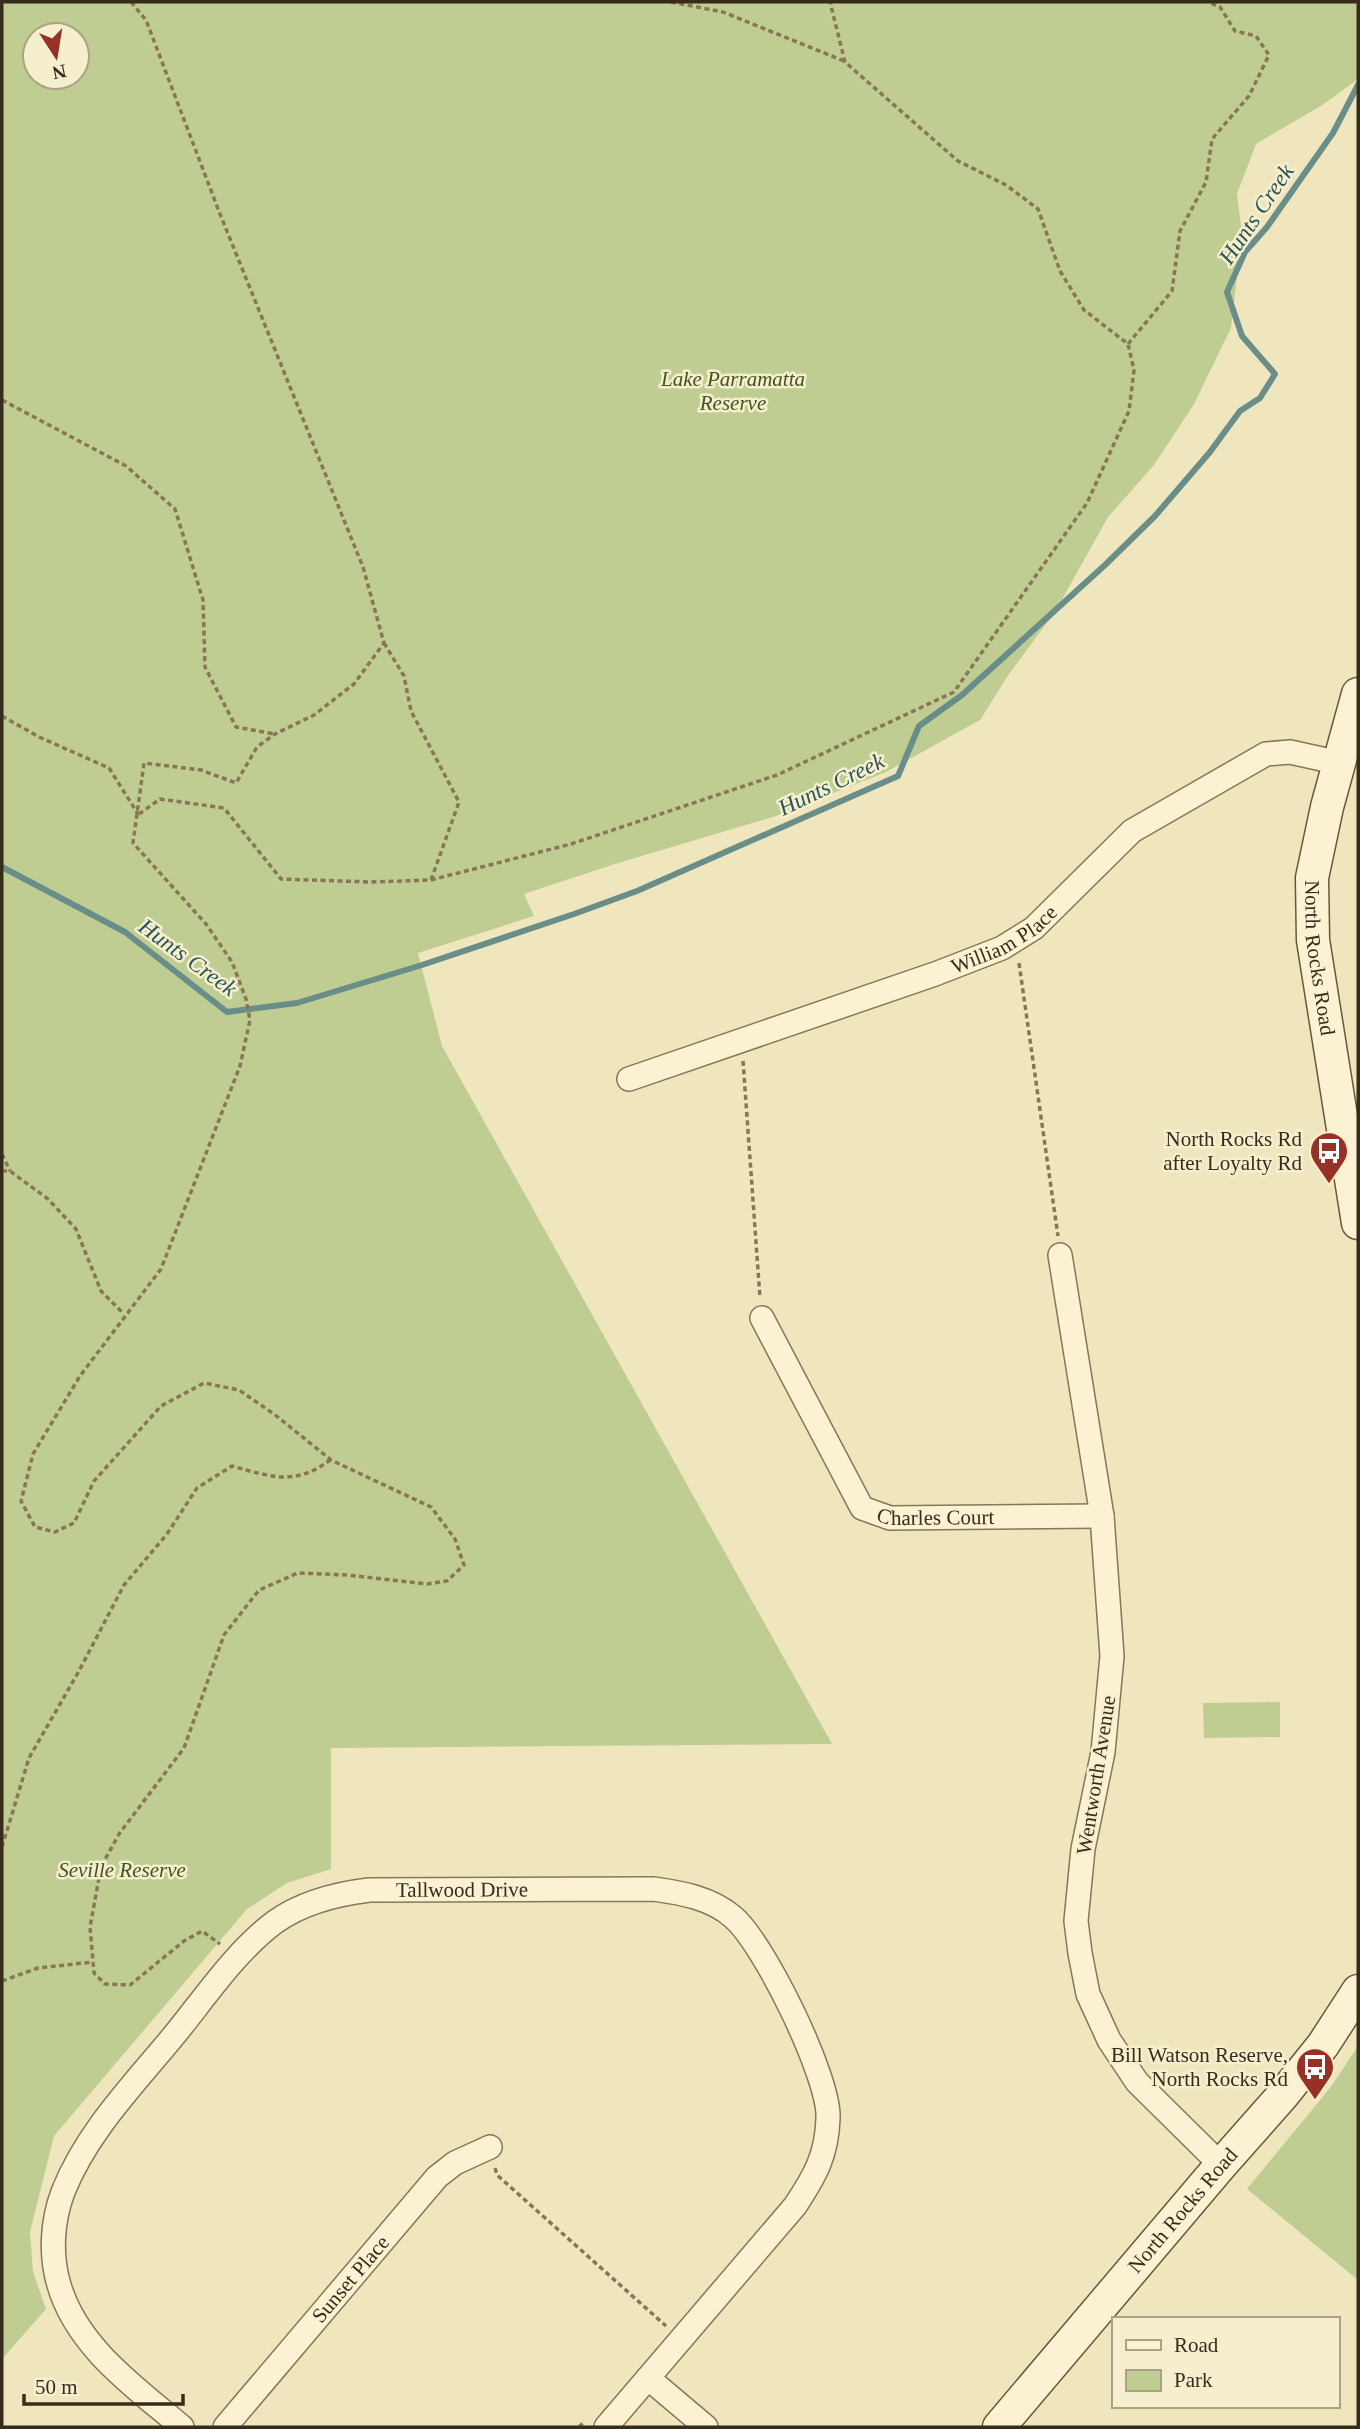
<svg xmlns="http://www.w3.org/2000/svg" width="1360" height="2429" font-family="Georgia,serif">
<rect width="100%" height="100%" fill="#efe6be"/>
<path fill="#c0cd92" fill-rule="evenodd" d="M2,2H1358V79L1324,104L1256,144L1237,194L1242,234L1231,328L1194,404L1154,465L1108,517L1055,612L1009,674L980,720L886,772L776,816L615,864L524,894L534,916L418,953L442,1046L832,1744L331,1748V1869L287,1883L247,1909L54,2136L30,2232L33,2272L46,2309L2,2359ZM35,35H77V77H35Z
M1280,1702V1737L1204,1738L1203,1703Z
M1358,2046V2280L1247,2189L1330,2088Z"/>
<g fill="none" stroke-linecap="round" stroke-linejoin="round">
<path stroke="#698e89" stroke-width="6" d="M2,867L125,932L227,1012L297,1003L422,965L574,914L637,891L898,776L919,726L962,695L1105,565L1155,516L1210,452L1240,411L1260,398L1275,374L1242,336L1227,292L1245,252L1267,227L1333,133L1358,85"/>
<defs>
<g id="street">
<path id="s1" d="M629,1079L935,974L1002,948L1034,928L1132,831L1266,754L1290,752L1340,763"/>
<path d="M1060,1255L1102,1516L1112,1656L1103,1752L1083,1849L1076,1921L1080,1953L1088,1994L1109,2040L1137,2082L1221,2165"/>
<path id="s2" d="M762,1318L862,1508L890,1518L1102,1516"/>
<path d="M648,2378L706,2427"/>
<path id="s3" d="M182,2427C135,2387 77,2347 59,2285C50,2255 52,2221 63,2192C87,2131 136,2082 176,2033C206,1996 237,1950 275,1922C303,1902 336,1894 369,1890L654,1889C682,1893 711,1898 733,1917C764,1943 830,2078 828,2118C827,2155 815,2176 795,2206L606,2427"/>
<path id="s4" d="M225,2427L437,2177L455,2163L490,2147"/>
</g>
<g id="secondary">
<path id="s5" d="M1358,694L1327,807L1312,878L1313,940L1358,1223"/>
<path id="s6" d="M999,2427L1221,2165L1282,2096L1323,2045L1358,1991"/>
</g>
</defs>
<use href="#street" stroke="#887657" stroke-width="26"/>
<use href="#secondary" stroke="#6a573a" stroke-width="35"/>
<path stroke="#887657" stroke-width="3.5" stroke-dasharray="5 3.5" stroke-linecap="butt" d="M131,2L146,20L220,214L363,567L384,643L354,684L314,715L275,734L257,747L236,783L201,770L144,763L133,843L206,924L232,962L246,999L250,1020L240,1066L161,1269L80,1376L33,1454L21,1501L35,1527L55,1532L74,1523L94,1481L161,1406L204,1383L239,1390L274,1414L331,1460L431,1507L455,1539L464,1565L447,1581L427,1584L347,1575L298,1573L259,1590L224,1635L184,1748L119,1834L101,1867L90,1927L94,1973L105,1984L130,1985L184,1941L202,1931L220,1944
M671,2L723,12L844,61
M1128,344L1172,291L1180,231L1206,182L1212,139L1249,96L1269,55L1256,36L1235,31L1220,7L1208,2
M2,400L126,466L175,509L203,600L205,667L236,727L275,734
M384,643L404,676L411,711L459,802L431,880
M2,716L39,737L109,768L138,814
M139,814L160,799L224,808L281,879L371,882L431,880L571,844L777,775L954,692L1087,503L1129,411L1134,370L1128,344L1084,310L1060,271L1038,209L1006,185L958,161L845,62L830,2
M1019,963L1058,1236
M743,1061L760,1298
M2,1154L10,1171
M2,1171H10L48,1199L76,1229L101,1291L124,1314
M2,1847L29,1758L79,1671L124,1585L167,1534L197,1488L232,1466C271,1477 296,1486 330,1460
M2,1981L38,1968L93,1962
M495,2168L497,2175L666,2326
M579,2427L585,2421"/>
<use href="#street" stroke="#faf2d2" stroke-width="23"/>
<use href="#secondary" stroke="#faf2d2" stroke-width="32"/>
</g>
<defs>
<symbol id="bus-pin" viewBox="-11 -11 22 30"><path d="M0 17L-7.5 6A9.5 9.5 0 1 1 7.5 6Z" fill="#993025" stroke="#f6efce"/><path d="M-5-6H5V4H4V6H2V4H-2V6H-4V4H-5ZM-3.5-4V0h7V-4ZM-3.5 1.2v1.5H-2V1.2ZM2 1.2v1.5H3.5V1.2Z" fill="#fff"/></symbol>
</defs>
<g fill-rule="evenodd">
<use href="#bus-pin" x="1307" y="1129" width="44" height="60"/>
<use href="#bus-pin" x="1293" y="2045" width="44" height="60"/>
</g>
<g text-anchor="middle" stroke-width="5" stroke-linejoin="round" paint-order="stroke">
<g font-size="21" font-style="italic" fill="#425422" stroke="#f6efce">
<text x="733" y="386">Lake Parramatta<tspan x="733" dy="24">Reserve</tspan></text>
<text x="122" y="1877">Seville Reserve</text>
</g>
<g font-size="21" fill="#372c1c" stroke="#f6efce">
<text dy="7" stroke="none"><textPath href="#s1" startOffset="401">William Place</textPath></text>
<text dy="7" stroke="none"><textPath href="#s5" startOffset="270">North Rocks Road</textPath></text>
<text dy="7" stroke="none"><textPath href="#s2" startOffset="290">Charles Court</textPath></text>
<text transform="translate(1096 1775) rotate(-81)" y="7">Wentworth Avenue</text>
<text dy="7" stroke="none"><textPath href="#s3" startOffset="824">Tallwood Drive</textPath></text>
<text dy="7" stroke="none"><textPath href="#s6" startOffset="284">North Rocks Road</textPath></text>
<text dy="7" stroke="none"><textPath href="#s4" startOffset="194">Sunset Place</textPath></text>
</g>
<g font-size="21" fill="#372c1c" stroke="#f6efce" text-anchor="end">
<text x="1302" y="1146">North Rocks Rd<tspan x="1302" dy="24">after Loyalty Rd</tspan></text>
<text x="1288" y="2062">Bill Watson Reserve,<tspan x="1288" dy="24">North Rocks Rd</tspan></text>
</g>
<g font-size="23" font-style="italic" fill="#2a5557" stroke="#f6efce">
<text transform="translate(1256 214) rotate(-56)" y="8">Hunts Creek</text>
<text transform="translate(831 784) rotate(-26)" y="8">Hunts Creek</text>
<text transform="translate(188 957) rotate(36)" y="8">Hunts Creek</text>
</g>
</g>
<rect width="1360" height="2429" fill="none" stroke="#372c1c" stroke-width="7"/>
<rect x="1112" y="2317" width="228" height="91" fill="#f6efce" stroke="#aaa187" stroke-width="2"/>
<rect x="1126" y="2340" width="35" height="10" fill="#faf2d2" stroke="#aaa187" stroke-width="2"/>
<text x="1174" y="2352" font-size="21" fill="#372c1c">Road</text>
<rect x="1126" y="2370" width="35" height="21" fill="#c0cd92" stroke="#aaa187" stroke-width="2"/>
<text x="1174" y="2387" font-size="21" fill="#372c1c">Park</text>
<g transform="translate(56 56) rotate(168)"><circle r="33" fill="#f6efce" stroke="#aaa187" stroke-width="2"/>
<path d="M0-5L12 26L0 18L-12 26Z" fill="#993025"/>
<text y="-10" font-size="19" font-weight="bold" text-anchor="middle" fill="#372c1c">N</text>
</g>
<path d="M24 2394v10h159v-10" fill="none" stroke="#372c1c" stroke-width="3.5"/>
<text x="35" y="2394" font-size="21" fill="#372c1c" stroke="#f6efce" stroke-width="5" paint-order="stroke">50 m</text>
</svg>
